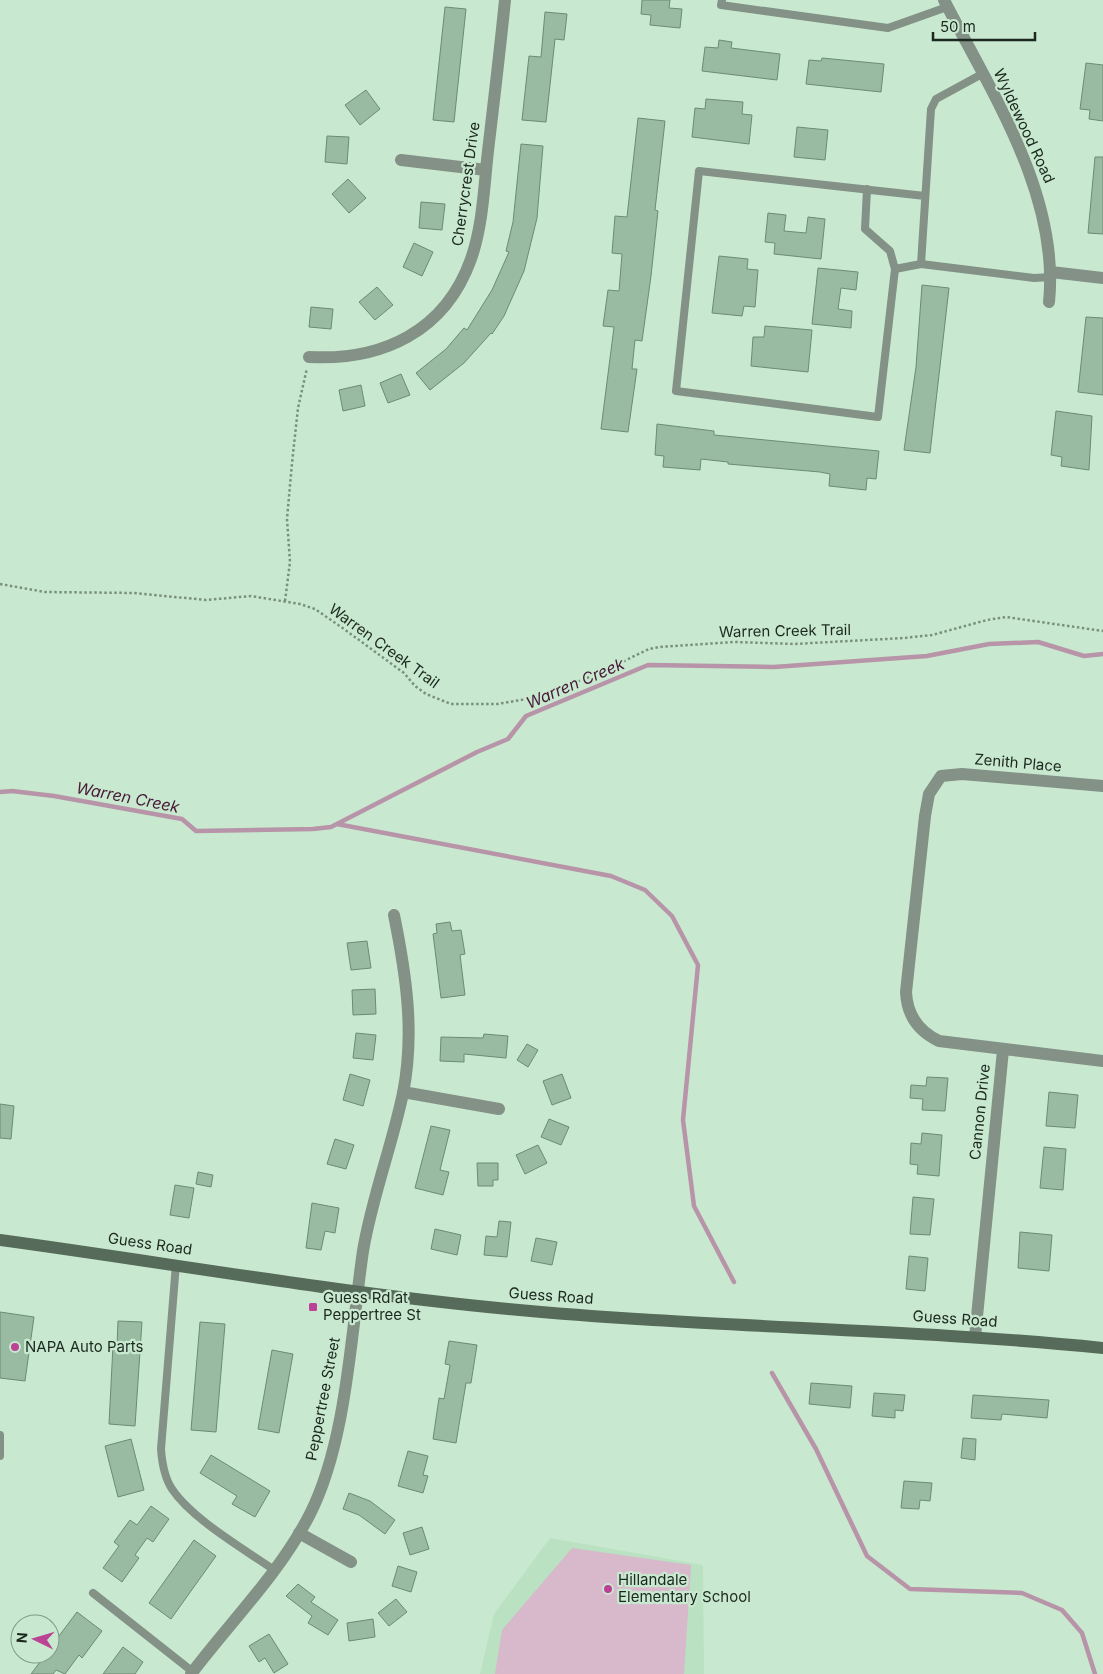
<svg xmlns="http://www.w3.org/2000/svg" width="1103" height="1674" font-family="Inter,sans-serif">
<rect width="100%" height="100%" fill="#c8e9cf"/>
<path fill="#b9e1c2" d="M550,1538L703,1565L704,1674H480L494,1614Z"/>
<path fill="#d8b8cb" d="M572,1548L691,1565L684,1674H495L502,1630Z"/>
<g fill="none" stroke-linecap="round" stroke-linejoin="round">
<path stroke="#b894a9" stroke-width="4.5" d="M0,792L12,791L54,796L182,819L196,831L313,829L331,827L477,752L508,739L526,716L648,665L774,667L927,656L989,644L1038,642L1084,656L1103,654
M337,824L611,876L645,890L672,916L698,965L683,1120L694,1206L734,1282
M772,1373L816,1449L867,1556L910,1589L1022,1593L1062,1610L1082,1633L1095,1674"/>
</g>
<path fill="#99bba1" stroke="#6c8b73" d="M642,0H670L669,8L682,9L680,28L650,25L651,15L641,14Z
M445,7L466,9L454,122L433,120Z
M545,12L567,14L564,40L555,39L546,122L522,120L529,56L541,57Z
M719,40L732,42L731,48L780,54L777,80L702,71L705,47L718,48Z
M822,58L884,64L881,92L806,84L809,60L821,61Z
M1086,63L1103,65V121L1089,119L1090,110L1080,109Z
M366,90L380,109L360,125L345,105Z
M706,99L743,102L742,114L752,115L749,144L692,137L695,108L705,109Z
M638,118L665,121L655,210L658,211L651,276L642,341L635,340L632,369H637L628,432L601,429L614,327L603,326L608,290L619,291L622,254L612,253L615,216L627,217Z
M797,127L828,130L825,160L794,157Z
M327,136L349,137L347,164L325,162Z
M521,144L543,146L537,218L524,271L504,316L492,334L491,333L464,363L430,390L416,373L446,349L464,328L467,330L492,290L509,252L506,251L513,222Z
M1095,157H1103V234L1088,233Z
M348,179L366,198L349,213L332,194Z
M421,202L445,204L442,230L419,228Z
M768,213L786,215L784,231L806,233L808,217L825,219L821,259L774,254L775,243L765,242Z
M414,243L433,252L422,276L403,267Z
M719,256L748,259L747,269L758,270L755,307L744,306L742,316L712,313Z
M818,268L858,272L856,290L841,288L838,309L852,311L851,328L812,324Z
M922,285L949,288L930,453L904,450L916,367Z
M377,287L393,305L375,320L359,302Z
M311,307L333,309L331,329L309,327Z
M1086,317L1103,318V395L1078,392Z
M765,326L812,330L808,372L751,366L753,337H764Z
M401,374L410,395L388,403L380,383Z
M361,385L365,406L343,411L339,390Z
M1056,411L1092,416L1089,470L1061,466L1062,457L1051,455Z
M657,424L714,431V435L879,451L876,479L867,478L866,490L829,486L830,474L820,472L728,464V462L701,459L700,470L663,467L664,456L655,455Z
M450,922L452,931L461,930L465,954L460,955L465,995L441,998L433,934L437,933L436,924Z
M367,941L371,968L351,970L347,943Z
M375,989L376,1014L353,1015L352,990Z
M356,1033L376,1035L373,1060L353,1058Z
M484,1034L508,1036L506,1058L464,1054V1062L440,1061L441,1037L483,1038Z
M527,1044L538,1050L528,1067L517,1060Z
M350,1074L370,1080L363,1106L343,1100Z
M562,1074L571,1098L552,1105L543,1081Z
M927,1077L948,1078L945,1111L922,1110L923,1099L910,1098L911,1085L926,1086Z
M1049,1092L1078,1095L1075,1128L1046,1126Z
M0,1104L14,1106L11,1139L0,1138Z
M549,1119L569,1127L561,1145L541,1137Z
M431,1126L450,1130L440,1170L449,1172L443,1195L415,1188Z
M922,1133L942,1135L939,1176L917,1174L918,1165L910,1164L911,1143L921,1144Z
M335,1139L354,1145L346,1169L327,1164Z
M538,1145L547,1163L525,1174L516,1155Z
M1044,1147L1066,1149L1063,1190L1040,1188Z
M477,1163H498V1180H493V1186H478Z
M198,1172L213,1175L211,1187L196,1184Z
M175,1185L194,1188L189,1218L170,1215Z
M913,1197L934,1199L930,1235L910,1234Z
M312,1203L339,1208L335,1233L325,1231L321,1250L306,1248Z
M499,1221L511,1222L507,1257L484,1255L486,1236L497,1237Z
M435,1229L461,1235L457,1255L431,1249Z
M1020,1232L1052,1235L1049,1271L1018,1268Z
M536,1238L557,1242L552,1265L531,1261Z
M909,1256L928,1258L925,1291L906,1289Z
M0,1312L34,1317L25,1381L0,1378Z
M118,1321L142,1322L135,1426L109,1424L113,1345H117Z
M200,1322L225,1324L216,1432L191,1430Z
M449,1341L477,1345L471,1383H466L456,1443L433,1439L439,1398L444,1399L450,1365L445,1364Z
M272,1350L293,1354L279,1433L258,1429Z
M811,1383L852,1386L850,1408L809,1404Z
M874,1393L905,1395L903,1411L895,1410V1418L872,1416Z
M973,1395L1049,1400L1047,1418L1002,1414L1001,1420L971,1418Z
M963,1438L976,1439L975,1460L961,1458Z
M131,1439L144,1490L118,1497L105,1446Z
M408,1451L428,1456L423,1475L428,1476L423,1493L398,1486Z
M211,1455L270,1491L255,1517L232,1504L237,1496L200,1473Z
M904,1481L932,1483L930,1501L920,1500L919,1509L901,1508Z
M349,1493L370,1501L395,1520L385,1534L359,1515L343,1509Z
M151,1506L169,1519L153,1542L147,1538L135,1555L139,1558L122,1582L103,1568L119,1546L114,1542L130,1520L137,1525Z
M422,1527L429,1549L410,1555L403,1533Z
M194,1540L216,1556L171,1619L149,1603Z
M398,1566L417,1572L411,1592L392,1586Z
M298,1584L315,1597L311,1602L338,1620L328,1635L308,1623L312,1616L286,1596Z
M396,1599L407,1612L389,1626L378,1613Z
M77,1612L102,1631L82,1658L79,1655L65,1674L56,1670L53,1674H31L46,1654H50V1648Z
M373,1619L375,1637L349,1641L347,1623Z
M269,1634L288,1664L274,1673L265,1658L259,1662L249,1646Z
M123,1647L143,1662L135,1674H103Z"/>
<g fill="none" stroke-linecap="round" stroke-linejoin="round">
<path stroke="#79907e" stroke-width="2.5" stroke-dasharray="2.5 2.5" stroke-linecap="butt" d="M0,584L45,592L134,593L206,600L251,596L300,604L315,609L344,629L404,673L415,686L426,694L451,704H497L533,698L595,675L649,649L659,647L734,642L794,644L904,638L932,635L987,620L1006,617L1103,631
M285,601L290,562L287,519L292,463L298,408L307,368"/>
<path stroke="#839186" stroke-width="8" d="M722,0L721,5L888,28L947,7
M982,74L936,99L931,109L921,264L1034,278L1051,277
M867,189L865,229L890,251L895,269L878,417L676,391L699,171L925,196
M895,269L921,264
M176,1264L161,1449C162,1463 164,1477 172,1489C192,1519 244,1549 274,1570
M0,1435V1456
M93,1593L193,1672"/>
<path stroke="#839186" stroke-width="12" d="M944,0C991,92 1060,195 1049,302
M401,160L486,170
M1051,272L1103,278
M309,357C382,361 445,332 471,259C483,225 484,186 488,151C494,100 500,50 505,0
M1103,786L962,774L941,776L929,794L925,816L906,992C907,1015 918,1031 939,1041L1103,1061
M403,1092L499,1109
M975,1337L1003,1050
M299,1533L351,1562
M191,1674C231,1621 280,1573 310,1514C347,1441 351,1332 363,1251C372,1197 392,1146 403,1093C415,1033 406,974 394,915"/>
<path stroke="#576b5b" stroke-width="12" d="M0,1240C169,1263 338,1293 508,1309C706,1328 905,1328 1103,1348"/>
</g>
<g fill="#bc4295" stroke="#c8e9cf" stroke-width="2">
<rect x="308" y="1302" width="10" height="10" rx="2.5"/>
<circle cx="15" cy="1347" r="5"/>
<circle cx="608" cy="1589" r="5"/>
</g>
<g text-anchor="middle" stroke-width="4.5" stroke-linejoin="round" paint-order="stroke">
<g font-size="15" fill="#1c281f" stroke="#c8e9cf">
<text transform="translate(1024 126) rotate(65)" y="5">Wyldewood Road</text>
<text transform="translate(466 184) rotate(-82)" y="5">Cherrycrest Drive</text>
<text transform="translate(785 631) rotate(-1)" y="5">Warren Creek Trail</text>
<text transform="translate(384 646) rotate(36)" y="5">Warren Creek Trail</text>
<text transform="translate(1018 763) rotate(5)" y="5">Zenith Place</text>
<text transform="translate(980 1112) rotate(-84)" y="5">Cannon Drive</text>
<text transform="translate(150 1244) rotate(8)" y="5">Guess Road</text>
<text transform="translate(551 1296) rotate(4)" y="5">Guess Road</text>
<text transform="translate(955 1319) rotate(4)" y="5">Guess Road</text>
<text transform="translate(323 1399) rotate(-79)" y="5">Peppertree Street</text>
</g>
<g font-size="15" fill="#1c281f" stroke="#c8e9cf" text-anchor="start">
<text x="323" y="1303">Guess Rd at<tspan x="323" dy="17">Peppertree St</tspan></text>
<text x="25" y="1352">NAPA Auto Parts</text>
<text x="618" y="1585">Hillandale<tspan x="618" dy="17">Elementary School</tspan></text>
</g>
<g font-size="16" font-style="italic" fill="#481a39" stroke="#c8e9cf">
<text transform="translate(575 683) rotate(-23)" y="6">Warren Creek</text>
<text transform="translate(128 797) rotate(11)" y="6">Warren Creek</text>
</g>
</g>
<g transform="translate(35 1639) rotate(275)"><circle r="24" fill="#c8e9cf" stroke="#839c89"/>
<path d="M0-4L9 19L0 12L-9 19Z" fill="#bc4295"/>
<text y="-8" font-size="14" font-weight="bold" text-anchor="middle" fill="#1c281f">N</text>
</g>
<path d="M933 32v8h102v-8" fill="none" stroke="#1c281f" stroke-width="2.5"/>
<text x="940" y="32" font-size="15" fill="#1c281f" stroke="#c8e9cf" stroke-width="4" paint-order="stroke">50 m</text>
</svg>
